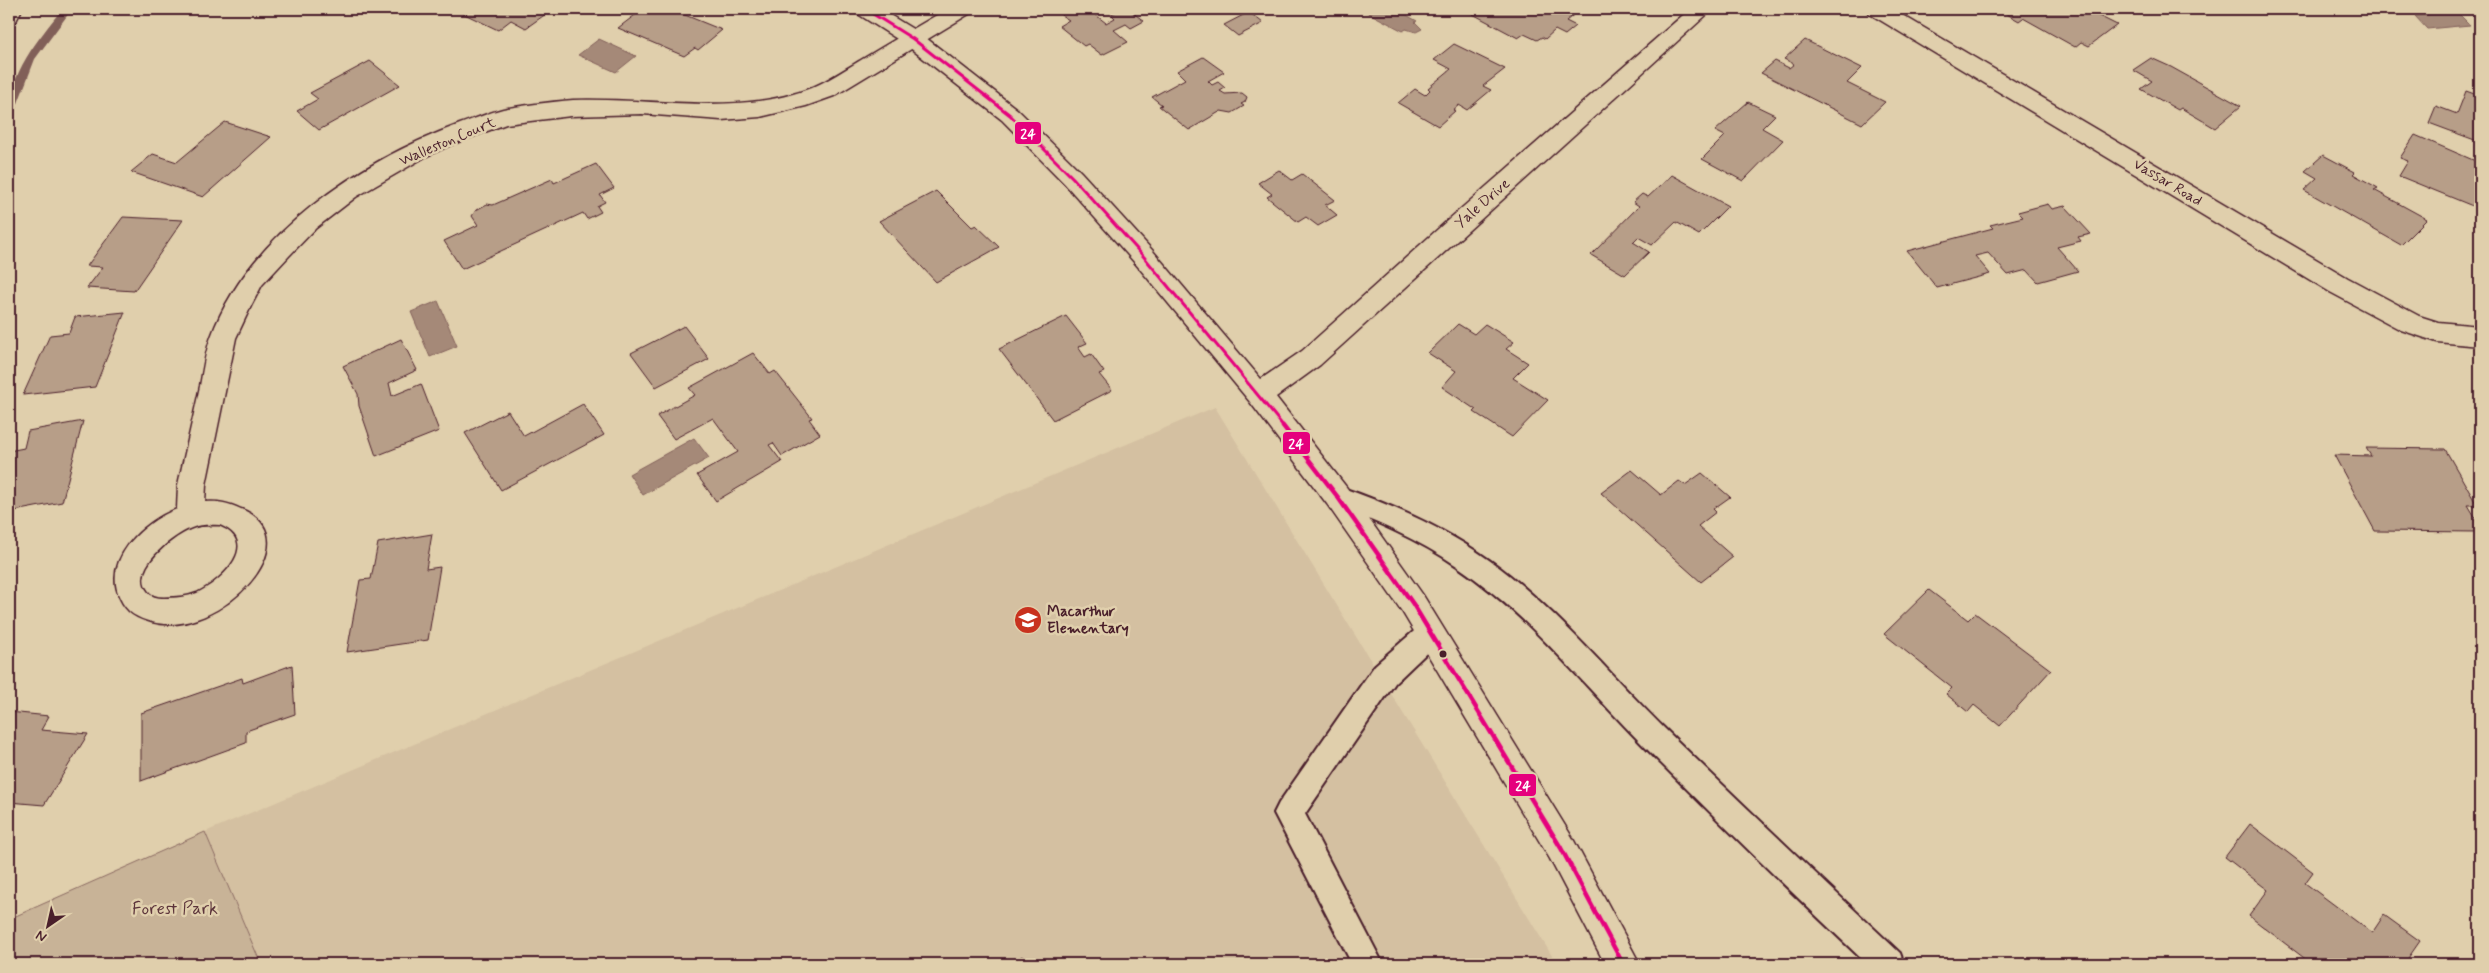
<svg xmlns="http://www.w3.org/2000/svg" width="2489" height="973" font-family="Mynerve,sans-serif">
<rect width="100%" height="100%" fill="#e0cfac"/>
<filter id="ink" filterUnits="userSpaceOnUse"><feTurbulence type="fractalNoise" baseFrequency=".02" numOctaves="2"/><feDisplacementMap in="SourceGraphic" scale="10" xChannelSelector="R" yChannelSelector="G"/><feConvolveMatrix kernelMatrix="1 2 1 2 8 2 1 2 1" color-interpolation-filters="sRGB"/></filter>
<g filter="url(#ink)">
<path fill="#d4c0a1" d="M1215,407L1557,964H261L205,832Z"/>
<path fill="#c8b397" stroke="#896961" d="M205,832L261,964H9V919Z"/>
<path fill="#a58978" stroke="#815f59" d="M1367,9H1396L1417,21L1415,22L1422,29L1416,32L1406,29L1403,31L1365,11Z
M2457,12L2470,25L2427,29L2415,16Z
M599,39L636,56L616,72L578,55Z
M438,301L457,346L430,357L411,312Z
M694,438L709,458L643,495L629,474Z"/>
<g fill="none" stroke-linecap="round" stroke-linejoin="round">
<path fill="#815f59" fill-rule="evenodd" d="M62,9H72L35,59L15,111L9,115C9,73 37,41 62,9Z"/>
</g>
<path fill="#b79e88" stroke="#4a1f2b" d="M454,9H553L526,28L511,20L498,30Z
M643,9H670L722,30L698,50L695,48L684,56L618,28Z
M1073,9H1088L1106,23L1115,18L1111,14L1122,9H1128L1144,21L1131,28L1126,24L1114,30L1128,42L1102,55L1088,44L1084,46L1059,26L1069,20L1061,15Z
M1474,9H1581L1566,21L1576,26L1565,35L1555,30L1545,39L1542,37L1537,40L1524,34L1518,38L1469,12Z
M1998,9H2097L2102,11L2097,15L2117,25L2089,46L2081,42L2075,47L2023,18L2019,21Z
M1249,12L1263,23L1238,36L1224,25Z
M1805,40L1862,68L1847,83L1885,102L1862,124L1761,73L1775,61L1789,68L1794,64L1784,59Z
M1454,44L1505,69L1483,86L1491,90L1467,110L1459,105L1453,110L1455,111L1438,126L1398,103L1415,89L1425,95L1430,90L1428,88L1451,69L1434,60Z
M1203,57L1224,72L1208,81L1212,85L1218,82L1225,88L1220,91L1225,94L1242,93L1247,97L1245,102L1241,104L1244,106L1232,113L1221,111L1189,130L1159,106L1162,105L1152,97L1185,79L1177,71Z
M2151,58L2171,67L2241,106L2215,128L2181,108L2178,110L2141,89L2152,81L2133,70Z
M370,61L400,85L319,130L297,111L318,99L310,93Z
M2466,91L2480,96V142L2429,123L2436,106L2457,114Z
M1748,102L1775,115L1762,128L1783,140L1743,181L1702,159L1725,136L1715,131Z
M225,122L271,137L203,197L131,172L153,154L177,162Z
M2415,135L2480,163V209L2399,176L2408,161L2400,158Z
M2323,155L2355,172L2353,174L2378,188L2374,190L2427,219L2401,245L2304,190L2317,178L2305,171Z
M596,164L614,188L600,195L605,202L597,206L601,212L587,219L583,213L462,269L444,241L478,225L472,216L476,210L487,204L493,205L552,179L554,183Z
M1279,170L1292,180L1302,174L1335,200L1325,205L1337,215L1318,226L1306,217L1298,222L1267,197L1272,194L1258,183Z
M1672,175L1728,206L1699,235L1676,222L1652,245L1638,237L1633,242L1649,252L1625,275L1591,255L1639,206L1633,202L1642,194L1648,197Z
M936,191L972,227L976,225L999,247L936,282L879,221Z
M2048,204L2052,209L2065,206L2091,234L2078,237L2081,241L2057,247L2078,271L2038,282L2027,270L2008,275L1988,253L1975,256L1990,274L1937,288L1907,251L1993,228L1990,225L2023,217L2018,212Z
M123,217L183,220L134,291L87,288L103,267L87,266Z
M125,312L95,387L23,395L50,335L69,333L75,317Z
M1066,316L1087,343L1078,347L1085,357L1091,354L1104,372L1099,374L1112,390L1053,420L999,349Z
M1458,324L1474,334L1485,324L1514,342L1506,349L1528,363L1513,378L1548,400L1512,437L1474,412L1476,410L1442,387L1456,371L1428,353Z
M684,326L709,359L656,387L631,353Z
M401,339L417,370L389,383L392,396L421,384L439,431L376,456L359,406L358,394L343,366Z
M753,353L770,374L775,371L812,418L809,419L820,434L782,456L773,443L769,445L782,462L716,501L697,475L738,452L713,418L674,439L657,416L695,395L689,388Z
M583,404L604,435L501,490L465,433L508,411L524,436Z
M83,421L62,502L9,512V451L24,448L28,431Z
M2366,448L2445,449L2477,505H2468L2480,525V527H2476L2479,532L2375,531L2334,455L2371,456Z
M1632,470L1661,495L1679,481L1685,485L1702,473L1730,497L1713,509L1716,512L1698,526L1733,557L1701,582L1601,493Z
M432,534L426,569L440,567L428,640L347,652L360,580L371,579L378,543Z
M1929,590L1968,620L1975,613L2051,670L2000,726L1974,705L1968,712L1946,694L1952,688L1884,634Z
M292,665L295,714L246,731V743L141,781V713L242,678L243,683Z
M9,712L49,716L41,730L88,734L44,805L9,802Z
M2250,824L2313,872L2305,883L2372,933L2384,915L2420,941L2404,964H2312L2249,916L2268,890L2225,857Z
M1022,956L1027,964H1012Z"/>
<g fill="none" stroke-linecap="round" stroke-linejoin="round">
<defs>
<path id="lane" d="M1337,486C1390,504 1443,527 1489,560C1554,606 1606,671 1663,727C1741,803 1820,878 1900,953L1904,964H1867C1790,891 1714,817 1640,742C1581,682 1527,613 1457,566C1418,539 1373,520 1328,503L1324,496L1328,489Z
M1430,621L1439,625L1443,633L1439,641L1395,683L1305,814L1383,964H1352L1274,813L1279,803L1375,665L1421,625Z"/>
<path id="street" d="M9,9H22L16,21L9,23Z
M947,9H972L969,14L834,96L806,106L760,117L721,120L642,114L571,116L506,124L453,144L425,157L356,197L316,228L289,256L262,285L251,306L236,338L206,485L205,502C219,501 228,503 241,509C315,538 219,640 152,622C137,618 127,613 120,598C102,560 143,522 177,509L178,485C185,452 193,419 200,386C203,370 205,353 211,337C248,235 361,160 460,124C474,119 488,113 503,109C525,105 550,102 573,100C645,97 724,114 793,94C818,88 839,73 861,60C889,43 918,26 947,9ZM220,525C262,542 223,581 197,593C187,597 174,598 164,598C157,598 151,597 147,591C129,568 175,533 194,527C202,524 212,525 220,525Z
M1867,9H1892L2348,278L2419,316L2438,322L2480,326V346L2437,342L2401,330L2330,292L1870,14Z"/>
<path id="secondary" d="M855,9H880L921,34L1018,110L1081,172L1153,251L1261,379L1302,351L1448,220L1690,9H1713L1320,365L1276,397L1347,488L1423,595L1572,837L1640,964H1605L1550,859L1403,613L1327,504L1250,402L1135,263L1065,184L1002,120L905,44L858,14Z"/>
</defs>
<use href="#lane" stroke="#4a1f2b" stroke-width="4"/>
<use href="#street" stroke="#4a1f2b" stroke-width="3"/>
<use href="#secondary" stroke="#4a1f2b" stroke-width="3"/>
<use href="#lane" fill="#e0cfac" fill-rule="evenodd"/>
<use href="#street" fill="#e0cfac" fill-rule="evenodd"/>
<use href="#secondary" fill="#e0cfac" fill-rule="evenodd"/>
<defs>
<path id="bus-1-far1" d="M865,9L913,39L1010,115L1073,178L1144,257L1284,427"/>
<path id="bus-1" d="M1283,426L1337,496L1413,604L1561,848L1623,964"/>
</defs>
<use href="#bus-1-far1" stroke="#e0cfac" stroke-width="6"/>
<use href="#bus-1" stroke="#e0cfac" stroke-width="8"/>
<use href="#bus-1-far1" stroke="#e5007d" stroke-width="3"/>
<use href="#bus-1" stroke="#e5007d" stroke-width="4.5"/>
</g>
</g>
<defs>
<symbol id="school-disc" viewBox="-11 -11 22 22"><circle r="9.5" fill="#c8321e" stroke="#e0cfac"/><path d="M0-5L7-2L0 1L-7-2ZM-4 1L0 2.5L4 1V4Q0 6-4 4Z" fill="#fff"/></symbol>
</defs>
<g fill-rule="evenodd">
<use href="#school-disc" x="1012" y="604" width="32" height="32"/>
</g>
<circle fill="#4a1f2b" stroke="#e0cfac" stroke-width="2" cx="1443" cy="654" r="4.5"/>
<g text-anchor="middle" stroke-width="5" stroke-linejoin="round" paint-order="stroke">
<g font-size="15" fill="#4a1f2b" stroke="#e0cfac">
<text transform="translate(447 141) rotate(-23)" y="5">Walleston Court</text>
<text transform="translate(2168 182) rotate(31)" y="5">Vassar Road</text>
<text transform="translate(1482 203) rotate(-41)" y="5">Yale Drive</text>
</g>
<g font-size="15" font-weight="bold" fill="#4a1f2b" stroke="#e0cfac" text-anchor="start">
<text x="1047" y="616">Macarthur<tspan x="1047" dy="17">Elementary</tspan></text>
</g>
<g font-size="18" fill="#5d353b" stroke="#e0cfac">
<text x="175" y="914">Forest Park</text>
</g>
</g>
<g stroke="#e0cfac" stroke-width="2">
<rect x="1014" y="121" width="28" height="24" rx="5" fill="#e5007d"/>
<rect x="1282" y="431" width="29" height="24" rx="5" fill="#e5007d"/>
<rect x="1508" y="773" width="29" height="24" rx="5" fill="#e5007d"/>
</g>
<g font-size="14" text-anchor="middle" font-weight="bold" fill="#fff">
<text x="1028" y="138">24</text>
<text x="1296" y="448">24</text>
<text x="1523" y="790">24</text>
</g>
<rect width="2489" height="973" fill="none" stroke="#e0cfac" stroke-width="30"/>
<rect x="15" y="15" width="2459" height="943" fill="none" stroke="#4a1f2b" stroke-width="2" filter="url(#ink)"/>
<g transform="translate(48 926) rotate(214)" stroke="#e0cfac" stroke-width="4" paint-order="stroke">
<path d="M0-4L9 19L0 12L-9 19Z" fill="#4a1f2b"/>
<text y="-8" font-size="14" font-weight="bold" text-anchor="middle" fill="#4a1f2b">N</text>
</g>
</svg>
